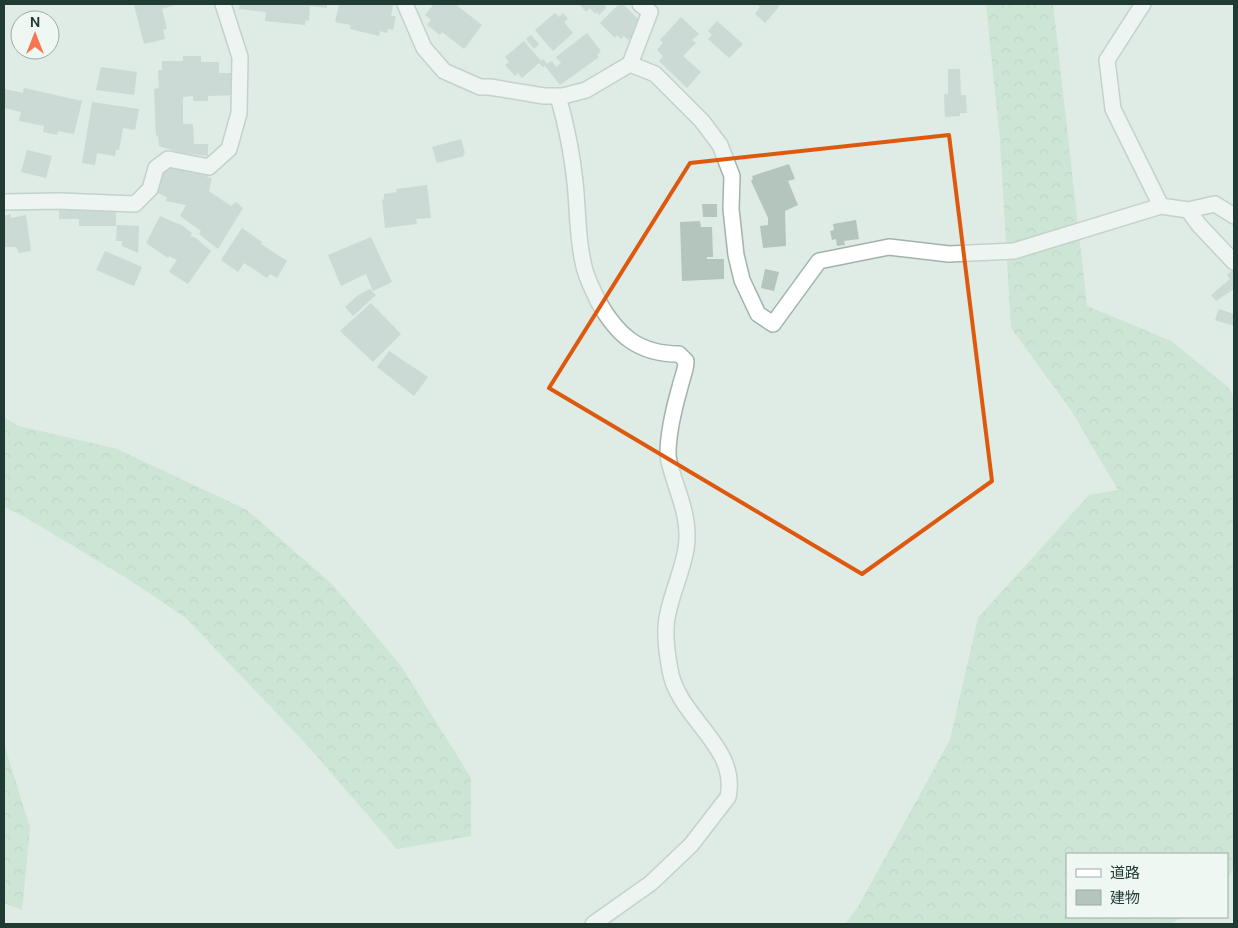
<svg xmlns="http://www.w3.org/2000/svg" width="1238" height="928" font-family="'DM Sans','Noto Sans JP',sans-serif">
<defs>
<pattern id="forest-crowns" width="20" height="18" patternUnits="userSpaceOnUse" patternTransform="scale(1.25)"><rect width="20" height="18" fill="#b6ddc0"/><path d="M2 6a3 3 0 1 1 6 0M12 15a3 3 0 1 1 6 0" fill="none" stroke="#9cbfa5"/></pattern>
</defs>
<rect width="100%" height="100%" fill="#dfebe5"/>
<path fill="url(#forest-crowns)" d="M986,4H1053L1087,306L1171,341L1229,388L1234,398V868L1227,879V854H1067V917H1184L1170,924H845L858,907L950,740L978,618L1089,495L1118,490L1071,410L1011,328L1000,140Z
M4,418L19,426L117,449L247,510L332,584L401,666L471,778V836L397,849L308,746L186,618L125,577L25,517L4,507Z
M4,744L30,828L22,910L4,903Z"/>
<path fill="#b4c5be" d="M131,4H178L162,9L167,29L163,30L165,39L144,44L134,5Z
M240,4H327V8L310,6L309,21L306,20L305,25L265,21L266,12L239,9Z
M339,4H391L393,5L391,16H396L393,30L388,29L387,33L380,31L379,36L350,29L351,25L335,22Z
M434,4H455L482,25L464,49L442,32L440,35L427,25L431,20L425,15Z
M579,4H607L605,6L606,8L599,15L597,12L595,14L590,8L586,12Z
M619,4H623L642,23L640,28L628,40L624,36L621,39L617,35L615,38L600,23Z
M757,4H778L779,7L765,23L755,14L760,7Z
M555,13L559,17L563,13L568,19L564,22L573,33L553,51L535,30Z
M681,17L699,34L692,40L696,43L683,56L701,72L687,88L659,61L663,56L657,50L663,43L660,40Z
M717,21L743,44L729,58L708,39L712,35L708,31Z
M587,33L601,51L597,55L599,57L560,85L545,66L543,67L539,63L522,78L518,73L515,76L505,65L509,62L505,57L524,41L541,61L543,59L547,64L552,61L556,67L561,63L556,57Z
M531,35L539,44L534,49L526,39Z
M183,56H201V62H219V73H236V95L208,96V101H193V96L183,97V124H193L194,144H208V156L182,153L159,146L158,135L156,136L154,89L159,88L158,70H162V61H183Z
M101,67L137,72L134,95L96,90Z
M948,69H960L961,95H966L967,113H960V116L945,117L944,94H948Z
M24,88L82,101L74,134L58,131L57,135L43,132L44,126L19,121L21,112L4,108L5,89L23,93Z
M92,102L139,109L135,130L123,128L119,150H116L115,156L97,153L95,165L82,163Z
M461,139L465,153L463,154L464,156L437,163L432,147Z
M27,150L52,156L46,178L21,172Z
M162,164L209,173L207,177L212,178L209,191L231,206L236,202L243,208L218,249L199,234L201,231L180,216L186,205L166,201L167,197L155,192Z
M789,164L795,179L788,181L798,205L785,211L786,246L763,248L760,226L768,225V218L751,181L753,179L752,176Z
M427,185L431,218L416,219L417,224L385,228L382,200L384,199V194L397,192L396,189Z
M702,204H717V217H703Z
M59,207L105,208V212H116V226H79V219H59Z
M11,214V218L26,215L31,251L19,253L16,247H4V216Z
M160,216L183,226L192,233L190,236L196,238L211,251L188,284L169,272L177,260L169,256L168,258L146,243Z
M856,220L859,239L844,241L845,245L837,246L836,239L832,240L830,231L834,230L833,224Z
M700,221L701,227H712L713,257H707V259H724V279L682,281L680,222Z
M117,225L139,226L138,253L122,246V241H116Z
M242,228L262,242L261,244L287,261L277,278L270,274L267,278L244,263L238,272L221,260Z
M371,237L392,282L373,291L366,274L341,286L328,255Z
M105,251L142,267L134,286L96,270Z
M765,269L779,272L774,291L761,288Z
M1234,269V289L1216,301L1211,295L1230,279L1227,275Z
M370,289L376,295L353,316L345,307L357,296Z
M371,303L401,334L373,362L340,331Z
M1219,309L1234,314V326L1215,320Z
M389,351L428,377L414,396L377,367Z"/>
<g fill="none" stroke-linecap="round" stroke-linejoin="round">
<defs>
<path id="minor" d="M405,4L424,48L444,71L480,87H490L544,96H563L586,90L630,64L650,12L640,4
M630,64L655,74L702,121L720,145L732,176L731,209L736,255L742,280L758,314L773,324L819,261L889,247L949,254L1014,251L1161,206L1113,109L1107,60L1143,4
M558,96C566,124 572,153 575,182C578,209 577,236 583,262C585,276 592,288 598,301C617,335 638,354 679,354L686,361C686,370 682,378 680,387C674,408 668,431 668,454C668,462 672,471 674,479C682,503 690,523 686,549C682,573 671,594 667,618C664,635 667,654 670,670C678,718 739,746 728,797L691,845L651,883L593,924
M4,202L59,201L135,204L150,189L156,168L168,159L209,167L229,149L239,113L240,57L223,4
M1161,206L1188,210L1215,204L1234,216
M1188,210L1199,225L1234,262"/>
</defs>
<use href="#minor" stroke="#a2b3ac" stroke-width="18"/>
<use href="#minor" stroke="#fff" stroke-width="15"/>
</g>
<path d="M0 0H1238V928H0ZM949,135L992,481L862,574L549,388L690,163Z" fill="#dfebe5" fill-opacity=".55" fill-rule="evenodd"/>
<path fill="none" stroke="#de580e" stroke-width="4" stroke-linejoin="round" d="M949,135L992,481L862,574L549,388L690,163Z"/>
<rect width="1238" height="928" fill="none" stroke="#1f3b33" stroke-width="10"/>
<rect x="1066" y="853" width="162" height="65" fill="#eff7f3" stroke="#9caca6"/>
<rect x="1076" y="869" width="25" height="8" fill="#ffffff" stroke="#9caca6"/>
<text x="1110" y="878" font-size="15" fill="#1f3b33">道路</text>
<rect x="1076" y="890" width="25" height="15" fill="#b4c5be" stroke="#9caca6"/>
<text x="1110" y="903" font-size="15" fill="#1f3b33">建物</text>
<g transform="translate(35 35)"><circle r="24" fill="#eff7f3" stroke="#9caca6"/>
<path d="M0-4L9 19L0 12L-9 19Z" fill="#f67651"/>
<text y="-8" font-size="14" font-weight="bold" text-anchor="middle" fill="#1f3b33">N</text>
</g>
</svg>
